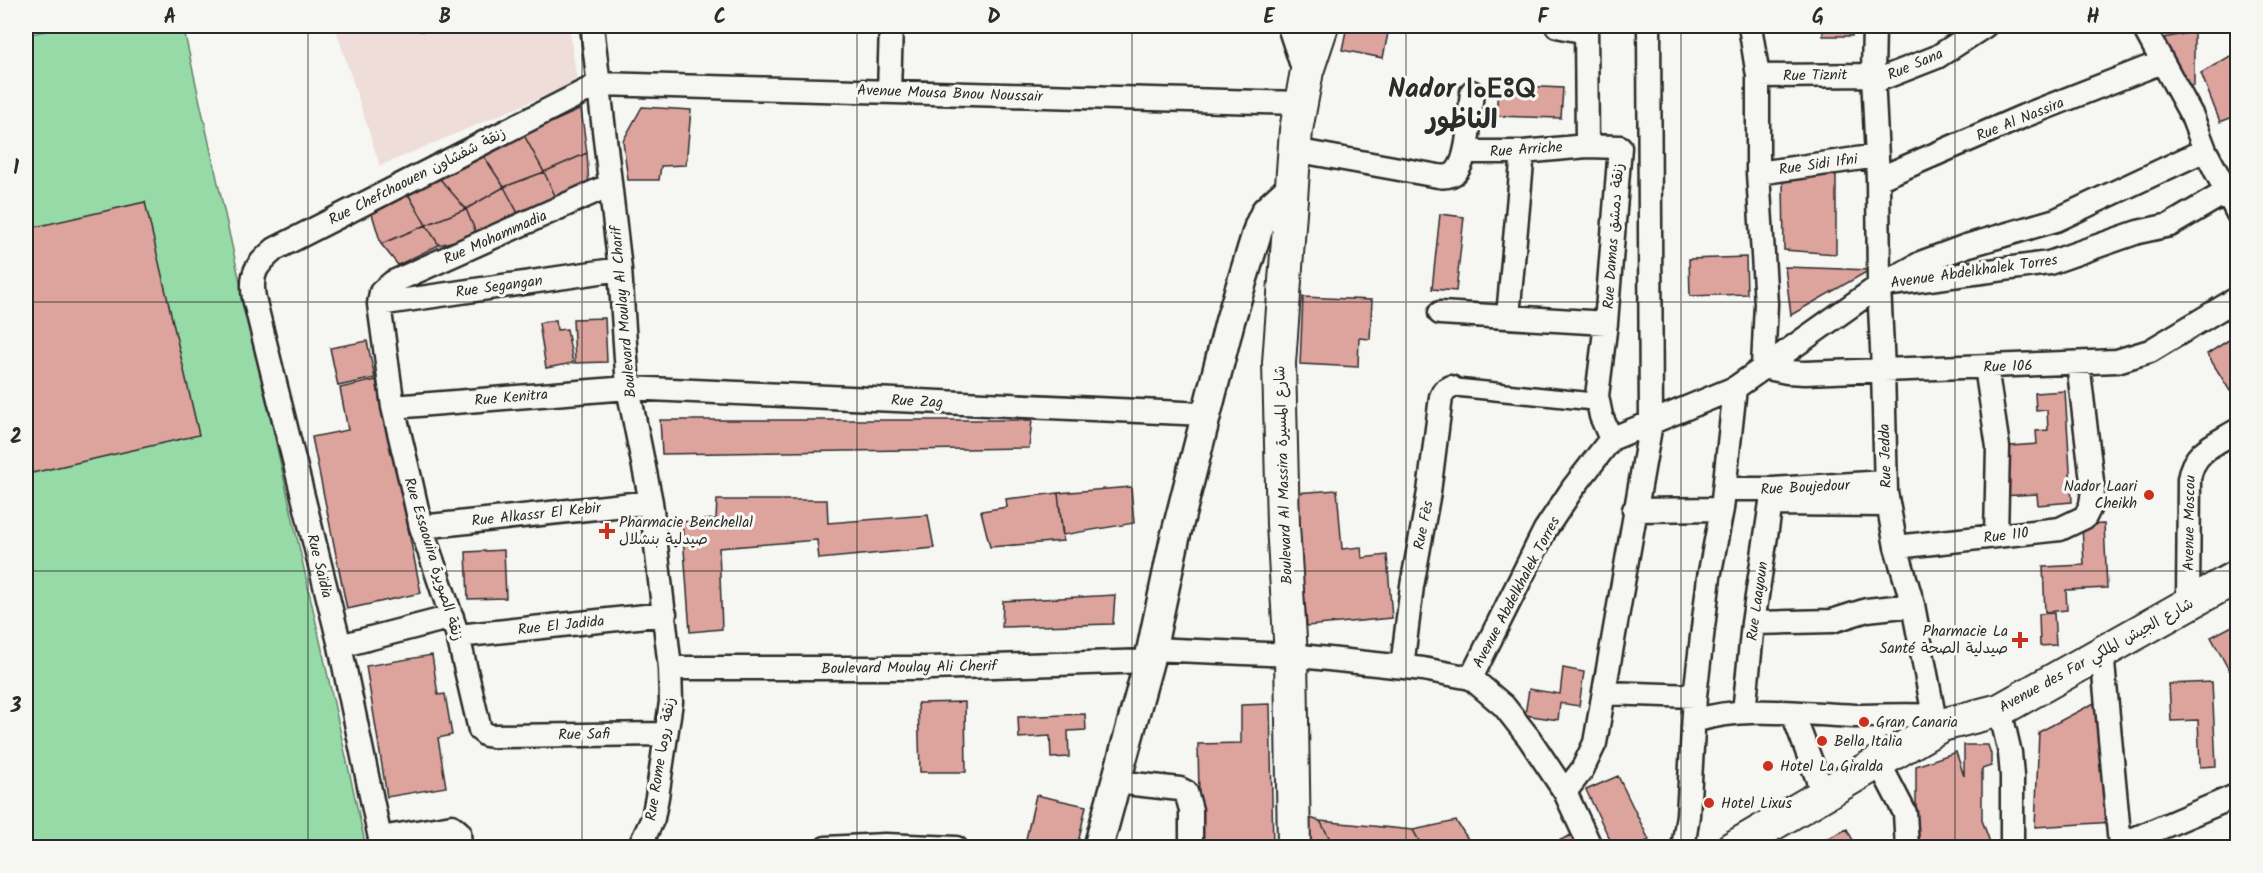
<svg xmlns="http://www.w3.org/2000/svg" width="2263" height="873" font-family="Kalam,'Playpen Sans Arabic','Noto Sans Tifinagh',sans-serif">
<rect width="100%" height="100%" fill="#f6f6f2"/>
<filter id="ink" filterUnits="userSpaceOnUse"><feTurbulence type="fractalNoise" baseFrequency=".0167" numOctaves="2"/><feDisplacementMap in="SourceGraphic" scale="12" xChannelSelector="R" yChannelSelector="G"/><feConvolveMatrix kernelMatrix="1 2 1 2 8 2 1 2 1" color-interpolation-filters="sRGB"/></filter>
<g filter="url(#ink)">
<path fill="#eeddd8" d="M335,26H569L577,82L380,166Z"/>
<path fill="#96dba7" stroke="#608369" stroke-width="1.5" d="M70,26H183L366,847H26V35Z"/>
<path fill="#dda39d" stroke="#2b2b2b" stroke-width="1.5" d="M420,26H468L421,31Z
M1347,26L1388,33L1383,58L1342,50Z
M1823,26H1852V36H1823Z
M2194,32V86H2188L2163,38Z
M2237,52L2238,115L2220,122L2201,73Z
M1521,86L1563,88L1561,118L1496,116L1498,88L1521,89Z
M642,107L691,110L686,165L661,166L659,180H628L623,141Z
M581,109L587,153L544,172L524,135Z
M524,135L544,172L504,187L483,155Z
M587,153L589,187L558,202L544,172Z
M483,155L504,187L466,209L440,179Z
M544,172L558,202L519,215L504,187Z
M1836,175V254L1784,250L1783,180Z
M440,179L466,209L426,225L408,194Z
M504,187L519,215L477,235L466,209Z
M408,194L426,225L381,244L372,214Z
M145,202L199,435L32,473L26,444V229Z
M466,209L477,235L439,245L426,225Z
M1440,214L1464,217L1456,291L1432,289Z
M426,225L439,245L398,265L381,244Z
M1746,257L1747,294L1690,296L1689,259Z
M1785,267L1870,270L1791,315Z
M1303,297L1372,300L1370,339L1359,338L1358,367L1300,364Z
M605,318L607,362L575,363L573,319Z
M556,320L557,330L567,329L573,363L546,368L539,323Z
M2238,334V386L2230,391L2207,354Z
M367,341L375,378L338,386L330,348Z
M376,380L385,428L388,427L421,593L347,609L312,437L348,430L340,388Z
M2065,391L2072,502L2038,505L2037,494L2001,496L1998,447L2037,444L2036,431L2048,430L2047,410L2036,411L2035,393Z
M660,420H1032L1029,448L662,454Z
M1131,487L1134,523L1063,535L1058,493Z
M1337,490L1342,549L1361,547L1362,558L1387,555L1392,618L1307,626L1295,493Z
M1058,493L1063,541L990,547L981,511L1007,507L1006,499Z
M717,500H827L828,523L928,515L934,548L819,559L817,540L719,548L722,629L690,632L682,522L716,519Z
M2104,524L2107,588L2066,590L2067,610L2045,612L2043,567L2084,565L2082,525Z
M504,550L506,598L468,599L466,552Z
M1115,595L1113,624L1002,627L1003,601Z
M2054,613L2056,645L2040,646L2039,614Z
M2238,623V665L2229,670L2211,637Z
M432,655L438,695L445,694L452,735L438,738L446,787L387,797L366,666Z
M1563,668L1584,672L1579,706L1560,703L1558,720L1525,715L1529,689L1560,694Z
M2212,682L2216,766L2200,767L2198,720L2171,721L2169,684Z
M2098,701L2114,822L2035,827L2039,732Z
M965,702L966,772H920L918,703Z
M1270,704L1273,848H1200L1198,744L1241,743V705Z
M1085,714L1086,730L1068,731L1069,757L1051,758L1050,736L1019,738L1018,717Z
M1964,745H1988L1991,754V766L1982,769V820L1992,848H1916V766L1956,752L1964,776Z
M1618,776L1649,840L1634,848H1614L1586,790Z
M1036,795L1086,806L1077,848H1024Z
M1306,817L1320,821L1335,848H1308Z
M1320,821L1413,830L1423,848H1335Z
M1456,821L1474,848H1423L1413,830Z
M1847,829L1857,848H1808Z
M1571,835L1577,848H1544Z"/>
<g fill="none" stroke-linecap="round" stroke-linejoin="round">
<defs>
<path id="pedestrian" d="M1451,387L1598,402"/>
<path id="minor" d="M592,26L620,269L628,388L651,502L670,668L671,702L657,797L653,818L639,848
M1557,26L1586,32
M1586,26L1587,146L1620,147L1606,323L1597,396L1601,416L1611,439
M1750,26L1758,76V173L1766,304L1763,367
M1874,26L1873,75L1878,179L1879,286L1883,369L1886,492L1896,547L1913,605L1934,716L1942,725
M2143,26L2192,116L2205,150L2238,214
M1758,76L1873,75
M1873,82L1937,57L1985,26
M889,92L891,26
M1294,150L1438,176C1445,177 1451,177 1456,172C1470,157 1469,113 1472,92
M1465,152H1523L1587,146
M1758,173L1877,156
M1878,179L2024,116L2162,62
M610,185L393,282L381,292L379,304L393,407L410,478L421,527L458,636L480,730L486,735L492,736L665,734
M1892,284L2049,263L2138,232L2170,225L2238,185
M379,304L620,269
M1440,313L1606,323
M1508,316L1523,152
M1763,367L1787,372L1805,373L2117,361L2150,351L2238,298
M1986,367L1998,447L1996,536
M393,407L628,388L1206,414
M1724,489H1773L1885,482
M1772,504L1887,505
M1634,510L1722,509
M421,527L651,502
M1896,547L2060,529L2085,517L2091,505L2093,490L2078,363
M2188,604L2189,479C2193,451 2215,444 2238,430
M1753,623L1832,621L1867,610L1913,605
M458,636L665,614
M340,646L452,617
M1151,649L1291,655L1423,669L1471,678L1504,706L1529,738L1565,792L1591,848
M2102,652L2120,845L2238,795
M1402,667L1412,586L1429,492L1441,397L1444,391L1451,387
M670,668H930L1149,661
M1471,678L1545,530L1573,488L1611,439L1735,388L1879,286L1923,262L1966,246L2056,220L2205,150
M1605,693L1695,696
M2000,710L2010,753L2012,776V848
M1744,712L1753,623L1773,489
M1793,714L1824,796
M1694,721C1745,705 1803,714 1855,716C1881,716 1908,714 1934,716
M1879,763L1905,813L1907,848
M1115,782L1180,789L1186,792L1191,810V848
M1565,792L1582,770L1595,743L1651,423L1649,26
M381,838L452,826L459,832L460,848
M382,848L340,646L254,298C250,273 256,265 275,249L599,84L1300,103
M826,848L885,845L956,848
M1683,848L1688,815L1695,696L1709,577L1722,509L1735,388"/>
<path id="tertiary" d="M1292,26L1307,71
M1098,848L1149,661L1175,538L1230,321L1259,226L1266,211L1291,188"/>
<path id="secondary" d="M1294,848L1291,655L1283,525L1279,363L1296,130L1307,71L1322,26
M1732,848L1942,725L2000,710L2238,576"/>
</defs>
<use href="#pedestrian" stroke="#2b2b2b" stroke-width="21"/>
<use href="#minor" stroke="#2b2b2b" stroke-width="27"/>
<use href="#tertiary" stroke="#2b2b2b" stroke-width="33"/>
<use href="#secondary" stroke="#2b2b2b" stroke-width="36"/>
<use href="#pedestrian" stroke="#f6f6f2" stroke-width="16"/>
<use href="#minor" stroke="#f6f6f2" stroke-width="22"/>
<use href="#tertiary" stroke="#f6f6f2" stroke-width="28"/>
<use href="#secondary" stroke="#f6f6f2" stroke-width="32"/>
</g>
</g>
<path fill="none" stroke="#2b2b2b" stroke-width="1.5" stroke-opacity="0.55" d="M308,26V848M582,26V848M857,26V848M1132,26V848M1406,26V848M1681,26V848M1955,26V848M26,302H2238M26,571H2238"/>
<g fill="#c8321e" stroke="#f6f6f2" stroke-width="2">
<circle cx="2149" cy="495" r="6"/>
<path d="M604 522h6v6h6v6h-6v6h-6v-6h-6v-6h6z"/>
<path d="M2017 631h6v6h6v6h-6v6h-6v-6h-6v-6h6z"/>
<circle cx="1864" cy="722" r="6"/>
<circle cx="1822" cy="741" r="6"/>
<circle cx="1768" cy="766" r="6"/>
<circle cx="1709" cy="803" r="6"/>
</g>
<g text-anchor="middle" stroke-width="6" stroke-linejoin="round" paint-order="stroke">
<g font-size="15" fill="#2b2b2b" stroke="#f6f6f2">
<text transform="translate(1915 64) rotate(-23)" y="5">Rue Sana</text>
<text transform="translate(1815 75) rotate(-1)" y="5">Rue Tiznit</text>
<text transform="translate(950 93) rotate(2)" y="5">Avenue Mousa Bnou Noussair</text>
<text transform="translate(2020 119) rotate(-22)" y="5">Rue Al Nassira</text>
<text transform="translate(1526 149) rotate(-4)" y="5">Rue Arriche</text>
<text transform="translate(1818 164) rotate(-8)" y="5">Rue Sidi Ifni</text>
<text transform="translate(417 176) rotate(-27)" y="5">Rue Chefchaouen زنقة شفشاون</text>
<text transform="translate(1613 236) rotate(-86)" y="5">Rue Damas زنقة دمشق</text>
<text transform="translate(495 237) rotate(-24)" y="5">Rue Mohammadia</text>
<text transform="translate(1974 271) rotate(-8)" y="5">Avenue Abdelkhalek Torres</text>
<text transform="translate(499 286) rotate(-8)" y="5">Rue Segangan</text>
<text transform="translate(623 312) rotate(-95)" y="5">Boulevard Moulay Al Charif</text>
<text transform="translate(2008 366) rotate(-2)" y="5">Rue 106</text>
<text transform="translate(511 397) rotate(-5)" y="5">Rue Kenitra</text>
<text transform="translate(917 401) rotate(3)" y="5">Rue Zag</text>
<text transform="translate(1885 456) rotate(-92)" y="5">Rue Jedda</text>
<text transform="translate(1283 475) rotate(-92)" y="5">Boulevard Al Massira شارع المسيرة</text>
<text transform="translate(1805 487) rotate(-3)" y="5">Rue Boujedour</text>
<text transform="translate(536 514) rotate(-6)" y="5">Rue Alkassr El Kebir</text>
<text transform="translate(2189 523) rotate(-89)" y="5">Avenue Moscou</text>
<text transform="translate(1423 525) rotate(-79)" y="5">Rue Fès</text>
<text transform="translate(2006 535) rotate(-7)" y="5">Rue 110</text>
<text transform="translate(434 559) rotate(73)" y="5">Rue Essaouira زنقة الصويرة</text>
<text transform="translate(320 566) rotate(76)" y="5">Rue Saïdia</text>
<text transform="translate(1516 592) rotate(-62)" y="5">Avenue Abdelkhalek Torres</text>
<text transform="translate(1757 601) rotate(-82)" y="5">Rue Laayoun</text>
<text transform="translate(561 625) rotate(-6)" y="5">Rue El Jadida</text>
<text transform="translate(2096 655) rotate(-29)" y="5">Avenue des Far شارع الجيش الملكي</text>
<text transform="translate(909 667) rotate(-1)" y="5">Boulevard Moulay Ali Cherif</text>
<text transform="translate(584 734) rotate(-1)" y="5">Rue Safi</text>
<text transform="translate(660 759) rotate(-81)" y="5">Rue Rome زنقة روما</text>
</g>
<g font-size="15" fill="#2b2b2b" stroke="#f6f6f2" text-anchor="start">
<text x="2137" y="491" text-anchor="end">Nador Laari<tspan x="2137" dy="17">Cheikh</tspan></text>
<text x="619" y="527">Pharmacie Benchellal<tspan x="619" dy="17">صيدلية بنشلال</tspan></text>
<text x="2008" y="636" text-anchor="end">Pharmacie La<tspan x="2008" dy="17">Santé صيدلية الصحة</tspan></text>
<text x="1876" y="727">Gran Canaria</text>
<text x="1834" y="746">Bella Italia</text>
<text x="1780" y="771">Hotel La Giralda</text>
<text x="1721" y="808">Hotel Lixus</text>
</g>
<g font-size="27" font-weight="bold" fill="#2b2b2b" stroke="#f6f6f2">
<text x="1462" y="97">Nador ⵏⴰⴹⵓⵕ<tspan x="1462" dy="31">الناظور</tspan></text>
</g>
</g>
<rect width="2263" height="873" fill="none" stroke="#f6f6f2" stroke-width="66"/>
<rect x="33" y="33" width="2197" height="807" fill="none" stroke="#2b2b2b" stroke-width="2"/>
<g font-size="20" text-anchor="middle" font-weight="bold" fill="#2b2b2b">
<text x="170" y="23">A</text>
<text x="445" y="23">B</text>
<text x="720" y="23">C</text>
<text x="994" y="23">D</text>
<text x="1269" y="23">E</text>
<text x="1543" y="23">F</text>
<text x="1818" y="23">G</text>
<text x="2093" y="23">H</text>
<text x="16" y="174">1</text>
<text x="16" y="443">2</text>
<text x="16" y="712">3</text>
</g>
</svg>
